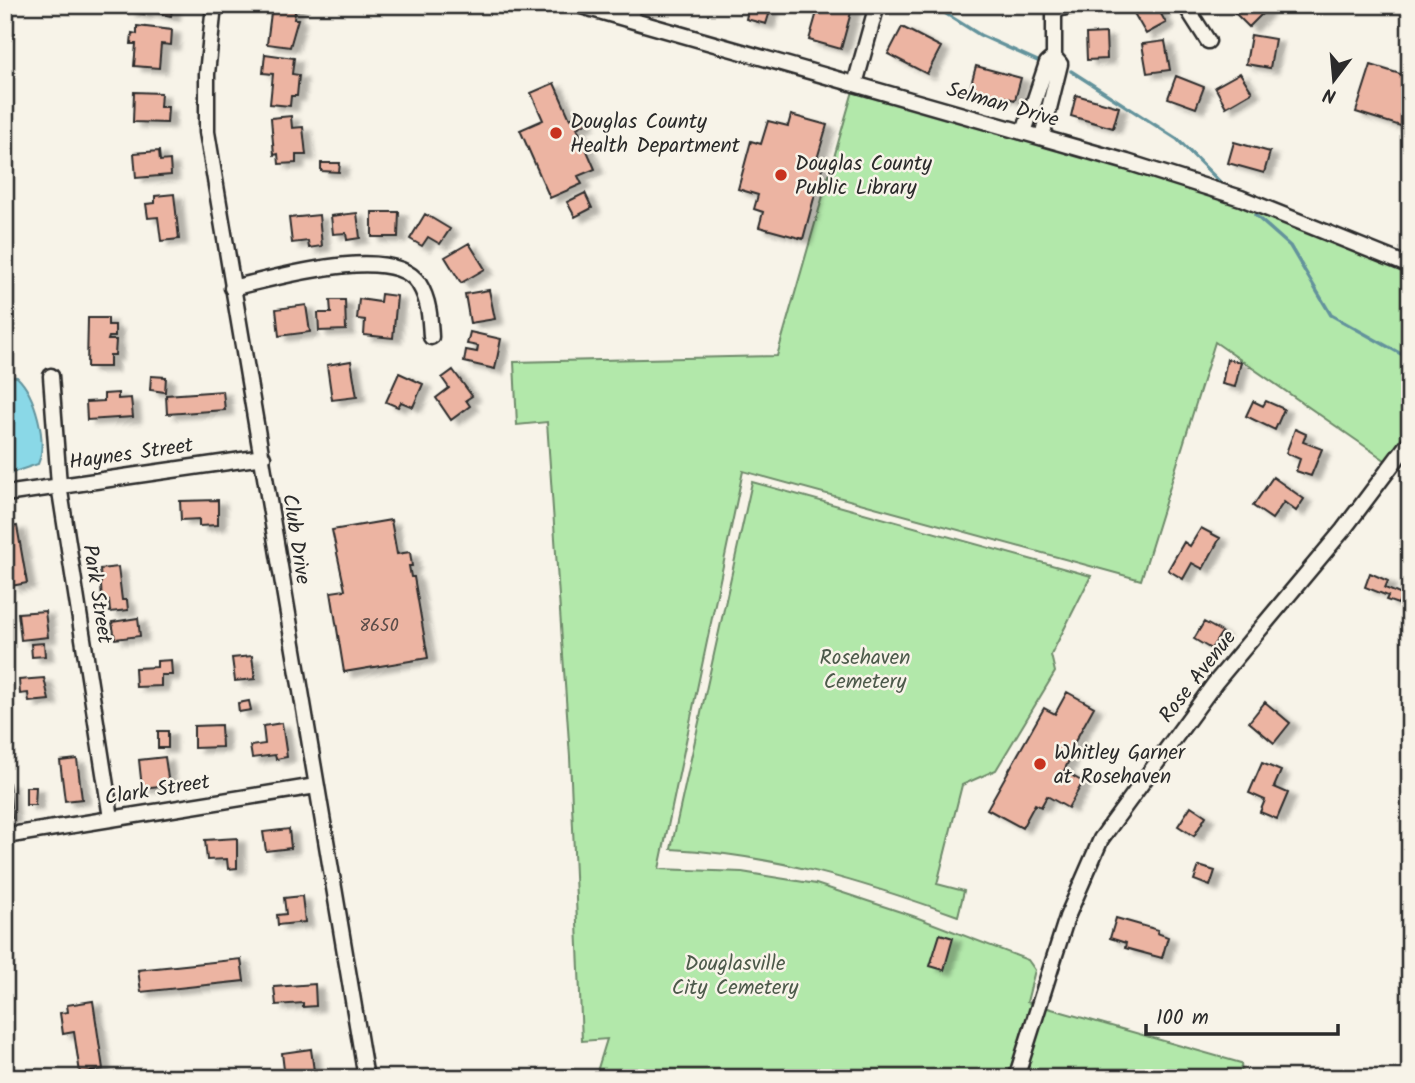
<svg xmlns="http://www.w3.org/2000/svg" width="1415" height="1083" font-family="Kalam,sans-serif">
<defs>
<filter id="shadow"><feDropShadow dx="8" dy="4.5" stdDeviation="2" flood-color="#0004"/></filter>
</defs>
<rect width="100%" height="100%" fill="#f7f3e8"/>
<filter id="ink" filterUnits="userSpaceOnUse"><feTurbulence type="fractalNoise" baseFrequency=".0143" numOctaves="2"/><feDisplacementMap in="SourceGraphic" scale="14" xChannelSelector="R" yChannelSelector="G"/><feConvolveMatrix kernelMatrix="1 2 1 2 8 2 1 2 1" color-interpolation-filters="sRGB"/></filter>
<g filter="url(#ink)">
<path fill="#b2e8aa" stroke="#6e8a6a" stroke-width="2" d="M855,84L1241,198L1410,266V441L1392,465L1215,342L1141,580L743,471L659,869L742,872L816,884L913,916L1028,960L1035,970L1027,1002L1241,1063L1242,1078H595L607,1039L582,1041L570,757L547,422L517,425L514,362L777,356Z
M752,482L1091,576L1051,655L1055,672L996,770L962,785L937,884L964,891L958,916C860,881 776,855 671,849Z"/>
<path fill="#8ad8e7" stroke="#64939c" stroke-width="2" d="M5,376L17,377C35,394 48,441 38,464L5,475Z"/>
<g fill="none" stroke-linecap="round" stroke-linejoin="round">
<path stroke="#64939c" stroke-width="3.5" d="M932,5L980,35L1042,63
M1071,71L1177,139L1224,186
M1255,215L1290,246L1331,315L1410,359"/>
</g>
<path fill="#ecb4a2" stroke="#2b2b2b" stroke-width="2" filter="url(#shadow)" d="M129,5H173L171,16L145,10L144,14L128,11Z
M272,5H296L294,19H298L290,47L267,44Z
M749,5H772L766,24L746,19Z
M819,5H853L841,49L809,40Z
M1136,5H1156L1166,23L1146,34L1131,8Z
M1227,5H1259L1265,11L1249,27Z
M137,26L172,30L171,45L161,44L159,68L134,66L136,44H131L132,33L137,34Z
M902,27L941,47L927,74L888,54Z
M1106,33L1107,59L1087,60L1086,34Z
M1251,35L1275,39L1270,68L1246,64Z
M1165,41L1170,70L1147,73L1142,44Z
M265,54L294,58L292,74L299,75L297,96H291L290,106L270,104L273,74L263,73Z
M1371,65L1410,77V129L1356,112Z
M976,66L1021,78L1015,100L970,88Z
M1240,73L1252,92L1226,107L1215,87Z
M1176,76L1204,87L1196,108L1168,98Z
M554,83L570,119L582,113L586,123L577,128L595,169L578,176L582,184L550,198L520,130L543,120L531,93Z
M134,92L161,93L160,107H168L167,123L133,122Z
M1076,95L1119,107L1113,128L1071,116Z
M791,115L827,125L817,159L824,161L803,239L759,227L763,212L754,209L758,195L738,189L751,141L761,144L768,121L788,126Z
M291,116L292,128L303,127L306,155H296V163L279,164L278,154L274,155L271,118Z
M1234,142L1270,152L1264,173L1228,163Z
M159,151L160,161L170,160L171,175L136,178L134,153Z
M321,163H340L339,172L321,171Z
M585,193L592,208L575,217L567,202Z
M174,194L179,239L161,241L158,217L148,218L146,204L155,203V196Z
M372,212H399L398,237H372Z
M357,213L360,238L347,240L346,233L333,234L331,216Z
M425,214L450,229L440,244L428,237L422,246L410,239Z
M319,215L322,246L309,248L308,241L292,243L289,218Z
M469,243L485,269L461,283L445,257Z
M489,290L495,319L470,323L465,294Z
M381,294L397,296L393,338L364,335L365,320L357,319L359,299L380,302Z
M330,300H345L346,330L319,331L318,313H331Z
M306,305L310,332L279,336L276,309Z
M88,318H108V325H115V337H109L108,340H116L115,355H110V367H87Z
M470,332L501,339L495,369L464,362L466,350L477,352L478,346L467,344Z
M1227,359L1241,362L1235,387L1222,384Z
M351,361L357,397L332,400L327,365Z
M453,370L472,396L466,400L470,406L451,420L436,398L449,388L442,378Z
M399,373L423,384L413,407L401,402L398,407L386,402Z
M151,376L166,377L165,392L150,390Z
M223,391L225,410L167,414L166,395Z
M118,393V399L131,398L133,417L87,420L86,402L104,401V394Z
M1253,401L1263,406L1266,401L1284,409L1275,430L1246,416Z
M1295,429L1306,434L1303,442L1322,449L1311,476L1296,471L1300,459L1286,453Z
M1273,477L1304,499L1296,511L1284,502L1272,519L1253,506Z
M218,500V525L199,526V519L181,520L180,501Z
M391,520L397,554L410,552L412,566H409L411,577H414L428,658L344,672L331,592L345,590L332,530Z
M17,526L27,583L11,586L5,555V528Z
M1201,528L1220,538L1203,569L1192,563L1183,579L1168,570L1184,542L1190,546Z
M118,567L122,600H127L128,610L110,612L109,601L102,602L100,569Z
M1370,573L1388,581L1385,588L1402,595L1398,604L1386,600L1388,596L1365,587Z
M45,611L48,637L21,640L18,613Z
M138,618L140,636L115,639L112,622Z
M1204,622L1222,632L1211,649L1194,639Z
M44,643L45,656L32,657L31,644Z
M252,656L255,679L235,681L232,658Z
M171,660L172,675H161V686L136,687L135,668L157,667V661Z
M44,678L49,700L29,702L28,693L20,694L19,680Z
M1067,692L1094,707L1067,756L1070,758L1064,771L1083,782L1068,808L1047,796L1041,807L1035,804L1022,828L987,809L1044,708L1055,714Z
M249,701L251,710L239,712L238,703Z
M1265,702L1290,723L1274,743L1249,722Z
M282,723L287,757L276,759L275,755L252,758L250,746L265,744L263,726Z
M221,725L222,747L194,748V726Z
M158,731H168V748H158Z
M165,757L169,785L142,788L139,760Z
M77,759L82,799L65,801L60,761Z
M1262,763L1281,771L1274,787L1288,793L1277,819L1260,812L1265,800L1249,793Z
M5,783H9L12,818H5Z
M26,787H36L35,805H26Z
M1191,806L1206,816L1194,836L1178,826Z
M289,829L291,848L266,851L263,832Z
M237,838V868L228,869L227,859L207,860L205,840Z
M1199,866L1215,871L1210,886L1194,880Z
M302,896L305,922L278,925L277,915L286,914L284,898Z
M1116,918L1158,930L1157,933L1168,937L1162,958L1125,948L1126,943L1110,938Z
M940,934L953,938L944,970L930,966Z
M241,959L244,981L141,992L138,970Z
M315,984L316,1006L303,1007V1003L276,1005L274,987Z
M93,1001L103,1069L80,1073L74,1032L63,1034L60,1013L68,1012L67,1005Z
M311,1049L315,1078H285L282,1053Z"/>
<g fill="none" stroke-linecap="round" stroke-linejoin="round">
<defs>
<path id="minor" d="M214,5L207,74V132L366,1078
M578,5L1127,162L1241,198L1410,266
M1185,5L1208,41
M1054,10L1074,5
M630,19L633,5
M855,84L877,5
M1024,132L1047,63L1054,57
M1042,137L1060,64L1054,57V10
M232,288C272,279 393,242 419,284C429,300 430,318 431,337
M51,376L59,485L111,818
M5,494L263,457
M5,836L316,786
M1016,1078L1067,917L1101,839L1215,683L1343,530L1410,441"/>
</defs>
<use href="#minor" stroke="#2b2b2b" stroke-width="19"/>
<use href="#minor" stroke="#f7f3e8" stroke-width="14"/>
</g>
</g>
<g fill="#c8321e" stroke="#f7f3e8" stroke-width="2.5">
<circle cx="556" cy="133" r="7"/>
<circle cx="781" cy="175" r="7"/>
<circle cx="1040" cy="764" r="7"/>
</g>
<g text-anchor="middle" stroke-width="5" stroke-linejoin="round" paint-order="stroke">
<g font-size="18" fill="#5b4d49">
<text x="379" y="631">8650</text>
</g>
<g font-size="21" fill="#2b2b2b" stroke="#f7f3e8">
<text transform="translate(1003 104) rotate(16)" y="7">Selman Drive</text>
<text transform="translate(131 453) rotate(-8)" y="7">Haynes Street</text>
<text transform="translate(297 539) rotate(81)" y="7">Club Drive</text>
<text transform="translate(98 594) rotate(81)" y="7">Park Street</text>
<text transform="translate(1197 676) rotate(-52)" y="7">Rose Avenue</text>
<text transform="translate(157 789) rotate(-9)" y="7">Clark Street</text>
</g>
<g font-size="21" fill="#2b2b2b" stroke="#f7f3e8" text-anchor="start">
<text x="570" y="128">Douglas County<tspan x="570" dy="24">Health Department</tspan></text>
<text x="795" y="170">Douglas County<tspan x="795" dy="24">Public Library</tspan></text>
<text x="1054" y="759">Whitley Garner<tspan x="1054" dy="24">at Rosehaven</tspan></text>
</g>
<g font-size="21" fill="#4d5a4b" stroke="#f7f3e8">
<text x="865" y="664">Rosehaven<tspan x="865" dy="24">Cemetery</tspan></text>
<text x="735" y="970">Douglasville<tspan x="735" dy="24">City Cemetery</tspan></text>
</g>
</g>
<rect width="1415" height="1083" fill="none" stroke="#f7f3e8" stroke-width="28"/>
<rect x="14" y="14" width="1387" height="1055" fill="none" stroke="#2b2b2b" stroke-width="2.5" filter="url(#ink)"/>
<g transform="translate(1334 80) rotate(196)" stroke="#f7f3e8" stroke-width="5" paint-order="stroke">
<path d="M0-5L12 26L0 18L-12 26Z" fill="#2b2b2b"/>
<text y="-10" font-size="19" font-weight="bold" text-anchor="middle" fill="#2b2b2b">N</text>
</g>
<path d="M1146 1024v10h192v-10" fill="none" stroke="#2b2b2b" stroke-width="3.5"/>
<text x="1156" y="1024" font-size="21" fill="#2b2b2b" stroke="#f7f3e8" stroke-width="5" paint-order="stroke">100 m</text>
</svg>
